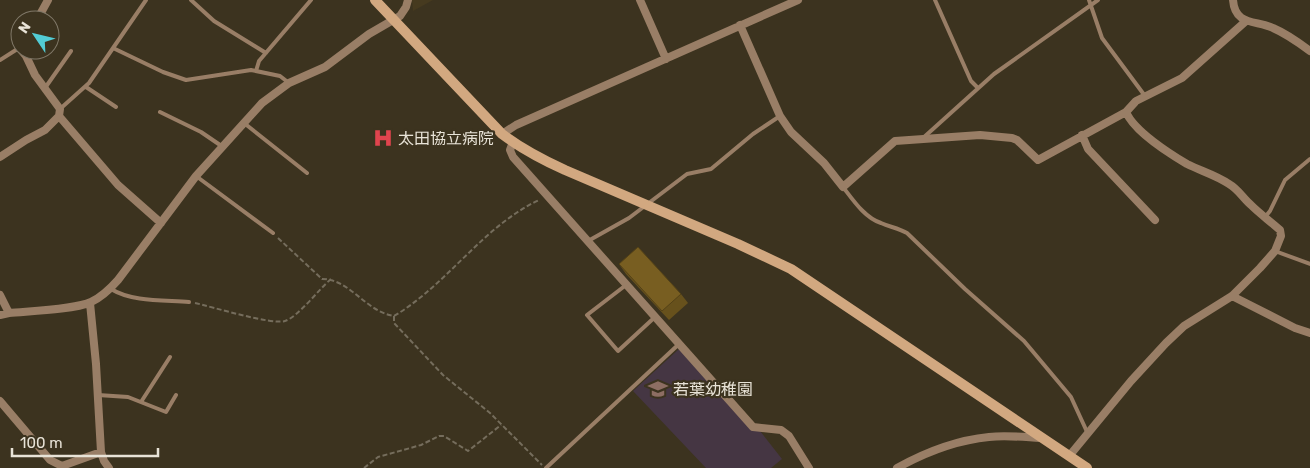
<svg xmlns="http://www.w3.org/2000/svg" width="1310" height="468" font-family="Rubik,'Noto Sans JP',sans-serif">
<rect width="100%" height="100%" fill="#3c331f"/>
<path fill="#463a1f" d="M412,0H433L413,11Z"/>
<path fill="#453643" d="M679,349L753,431H760L782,459L771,468H706L633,391Z"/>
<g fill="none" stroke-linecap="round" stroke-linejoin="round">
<path stroke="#756d5c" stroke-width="2" stroke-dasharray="5 2.5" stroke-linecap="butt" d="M278,238L322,279C350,279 366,312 394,316C448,284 482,227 539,200
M195,303C213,307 271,325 285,321C298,317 319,289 331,279
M394,316V323L443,375L490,413L542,465
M364,468L378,457L421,445L439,436H444L468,451L501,425"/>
<path stroke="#997e66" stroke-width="4" d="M191,0L214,21L266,53
M935,0L971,81L977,87
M1089,0L1102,38L1145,96
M113,48L163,72L186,80L251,70L280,76L289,83
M0,60L19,48
M256,71L259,61L311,0
M86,87L116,107
M45,88L71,51
M60,109L89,83L146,0
M160,112L201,132L223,147
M244,123L307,173
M923,138L994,74L1098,0
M196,176L273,233
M843,187C853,200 865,218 881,223C890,227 898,228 907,233L965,289L1024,341L1071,397L1088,434
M1265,217L1270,211L1285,180L1310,159
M588,241L629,218L687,174L711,169L753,134L780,116
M1275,251L1310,264
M626,285L587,315L618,351L655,317
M111,289C132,302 164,300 189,302
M98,395L128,397L166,412L176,395
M141,402L170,357
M546,468L679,344"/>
<path stroke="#997e66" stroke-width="8" d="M640,0L666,59
M1233,0C1235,26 1256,20 1273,28C1287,34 1298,42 1310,51
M37,20L48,0
M740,25L780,116L791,132L824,163L843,187L895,141L980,135L1012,138L1017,140L1038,160L1126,112
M21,50L26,56L35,75L60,109L59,116L118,185L161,223
M502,134L516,125L798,0
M1082,135L1088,149L1155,220
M513,142L510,150L513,157L753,427L781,430L789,436L809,468
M0,157L26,140L45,130L59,116
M0,295L9,313
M1232,296L1295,328L1310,333
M90,303L96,364L101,452L104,461L109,468
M0,315L9,313C30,311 73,310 91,302C102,297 110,289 118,280L196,176L262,103L289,83L325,67L369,34L400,16L406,7L408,0
M0,401L50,460L62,466L101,452
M1070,455L1131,381L1166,343L1184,326L1232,296L1260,268L1275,251L1281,236L1280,230C1270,221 1260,214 1251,205C1243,198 1238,189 1229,184C1216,175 1201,171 1187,164C1170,154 1134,131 1126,112L1136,101L1182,78L1246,21
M897,468C924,453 958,440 989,437C1006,435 1023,437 1040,438"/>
<path stroke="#d2a880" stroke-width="10" d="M375,0L502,134C522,149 543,160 565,170L738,244L791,269L1087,468"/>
</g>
<path fill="#67511c" d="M619,264L681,294L688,303L669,320L626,274Z"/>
<path fill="#785e21" stroke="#544217" d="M638,247L681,294L662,311L619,264Z"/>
<defs>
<symbol id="hospital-bare" viewBox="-9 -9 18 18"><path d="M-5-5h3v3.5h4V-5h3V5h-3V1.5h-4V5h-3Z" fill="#e0444e" stroke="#3c331f" stroke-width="2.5" paint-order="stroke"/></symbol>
<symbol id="school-bare" viewBox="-9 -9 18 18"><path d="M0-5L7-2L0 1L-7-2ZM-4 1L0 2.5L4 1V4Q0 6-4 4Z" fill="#8d6e63" stroke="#3c331f" stroke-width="2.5" paint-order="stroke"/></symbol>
</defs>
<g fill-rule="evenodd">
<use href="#hospital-bare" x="369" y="124" width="28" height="28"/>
<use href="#school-bare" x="644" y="375" width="28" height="28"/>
</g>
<g text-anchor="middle" stroke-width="4.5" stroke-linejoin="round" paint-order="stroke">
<g font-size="16" fill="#e8e3d7" stroke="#3c331f" text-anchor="start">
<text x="398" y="144">太田協立病院</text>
<text x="673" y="395">若葉幼稚園</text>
</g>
</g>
<g transform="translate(35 35) rotate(305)"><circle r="24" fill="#3c331f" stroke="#817969"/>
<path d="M0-4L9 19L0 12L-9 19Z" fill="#52ccd5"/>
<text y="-8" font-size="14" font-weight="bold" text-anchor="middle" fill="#e8e3d7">N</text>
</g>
<path d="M12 448v8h146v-8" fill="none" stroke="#e8e3d7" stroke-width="2.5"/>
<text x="20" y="448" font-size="15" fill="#e8e3d7" stroke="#3c331f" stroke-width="4" paint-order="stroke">100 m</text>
</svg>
